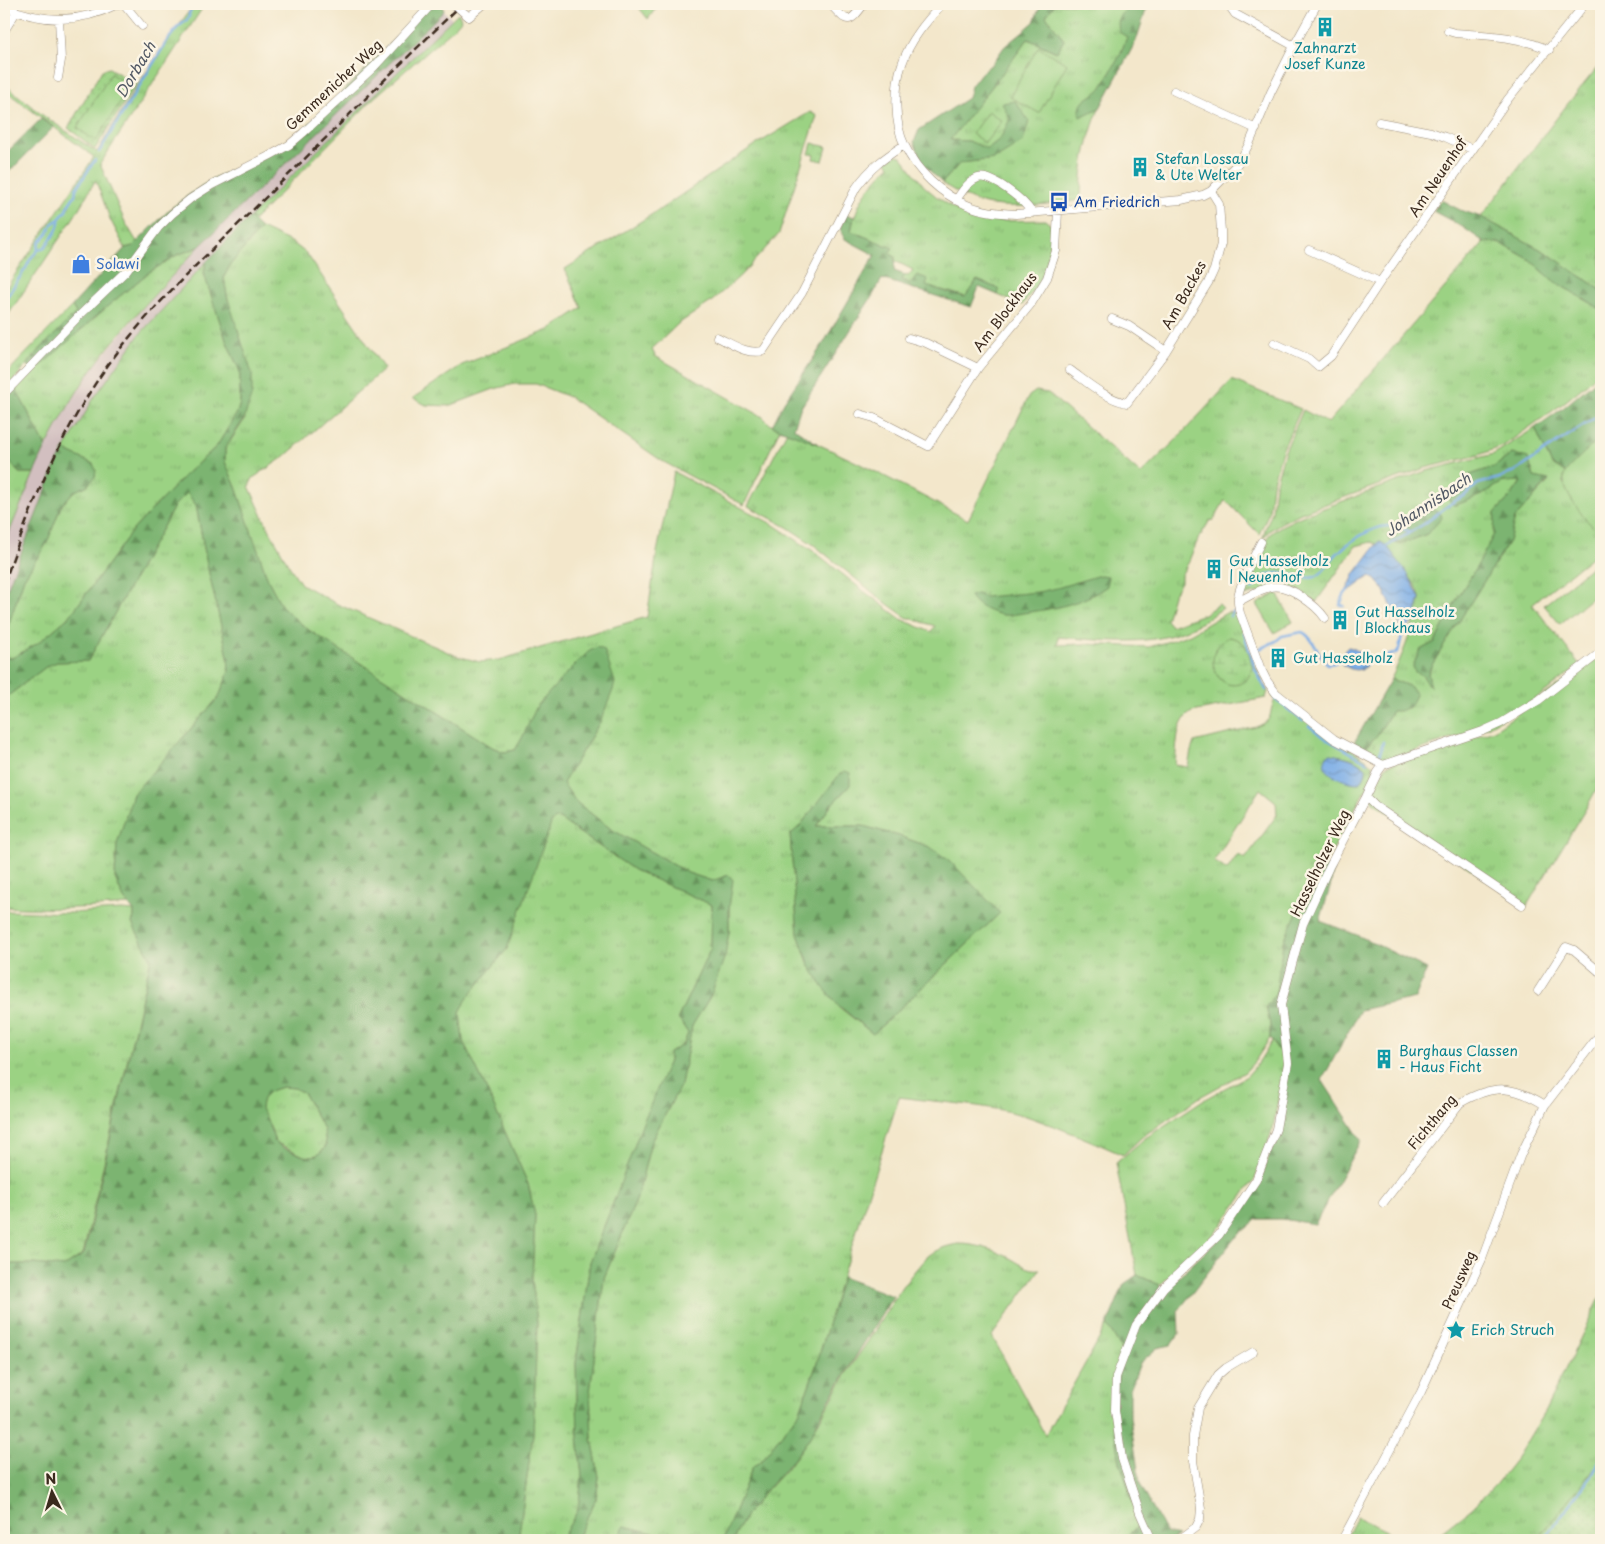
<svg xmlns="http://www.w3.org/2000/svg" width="1605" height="1544" font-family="'Playpen Sans',sans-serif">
<defs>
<pattern id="grass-tufts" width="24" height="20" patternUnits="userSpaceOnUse" patternTransform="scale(1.25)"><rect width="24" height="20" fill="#9bd283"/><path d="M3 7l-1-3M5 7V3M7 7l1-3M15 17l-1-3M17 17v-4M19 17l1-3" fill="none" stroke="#86b471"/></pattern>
<pattern id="forest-firs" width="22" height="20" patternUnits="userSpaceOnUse" patternTransform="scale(1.25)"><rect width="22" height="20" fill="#7cb471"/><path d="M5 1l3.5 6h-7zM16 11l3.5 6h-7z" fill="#67935c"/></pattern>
<pattern id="wetland-marsh" width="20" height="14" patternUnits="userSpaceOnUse" patternTransform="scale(1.25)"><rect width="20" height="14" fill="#9bd283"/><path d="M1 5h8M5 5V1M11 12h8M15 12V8" fill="none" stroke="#86b471"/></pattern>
<pattern id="park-dots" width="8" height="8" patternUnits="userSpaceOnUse" patternTransform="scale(1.25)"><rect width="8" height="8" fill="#9bd283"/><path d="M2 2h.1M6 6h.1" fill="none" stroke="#86b471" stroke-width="1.8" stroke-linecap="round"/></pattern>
<pattern id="water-waves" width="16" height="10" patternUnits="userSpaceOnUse" patternTransform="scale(1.25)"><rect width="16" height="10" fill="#7bade7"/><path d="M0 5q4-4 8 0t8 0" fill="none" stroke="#668dbb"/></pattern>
</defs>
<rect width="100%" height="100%" fill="#fcf5e5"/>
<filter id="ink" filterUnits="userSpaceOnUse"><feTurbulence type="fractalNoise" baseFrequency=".02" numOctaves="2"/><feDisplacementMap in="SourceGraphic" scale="10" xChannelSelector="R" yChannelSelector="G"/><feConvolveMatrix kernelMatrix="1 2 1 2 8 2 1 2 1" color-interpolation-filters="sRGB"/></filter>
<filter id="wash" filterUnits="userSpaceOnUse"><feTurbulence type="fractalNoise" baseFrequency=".0096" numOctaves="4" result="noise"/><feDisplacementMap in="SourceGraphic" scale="20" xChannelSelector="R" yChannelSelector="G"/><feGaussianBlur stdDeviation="1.12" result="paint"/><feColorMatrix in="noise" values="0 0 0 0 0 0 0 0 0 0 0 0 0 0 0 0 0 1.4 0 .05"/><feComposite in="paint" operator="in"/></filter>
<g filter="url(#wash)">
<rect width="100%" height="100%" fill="#f3e7cb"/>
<path fill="#d2bfc0" d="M444,11L452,19L206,262L140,334L94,398L64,450L54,469L4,597V545L12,522L46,447L64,412L95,365L148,302L199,247Z"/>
<path fill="url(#grass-tufts)" stroke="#6b7e50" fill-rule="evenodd" d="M194,4H205L100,164L125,222L137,242L133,246L125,248L110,219L96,181H95L74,217L4,321V288H6L94,157L15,98L4,89V84L41,114L97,152L138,84Z
M636,4H659L648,19Z
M1055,4H1146C1135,25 1125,48 1115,70C1095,117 1081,148 1081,200C1052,203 1021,209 991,205C976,203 955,192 942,183L960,163L995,159L1011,119L1000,139L986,150L969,141L949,140L994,84L1028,39L1056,52L1064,40L1046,16Z
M458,13L460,16L461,20L453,29L375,97L253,221L251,216Z
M1601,63V290L1547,253L1481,217L1566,106Z
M810,112L817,116L779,234L740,276L711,302L678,324L652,349L655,356L763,417L772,426L780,429L744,505L662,461L569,397L536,384H515L494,389L449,406L426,405L413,398L462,365L549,330L582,308L565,269L662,208L749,149Z
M896,155L901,156L924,186L937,197L955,209L987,219L1002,221L1045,220L1051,225C1051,259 1044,279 1022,305L998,295L999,289L977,280L966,297L942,290L910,284L902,280L905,275L908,276L913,270L895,261V257L889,253L892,248L851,231C857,202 868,186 890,166L887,161Z
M261,228L293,243L307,254L384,369L284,457L253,478L249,486L267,525L288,564L301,584L337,604L457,656L480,662L499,660L647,617L657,552L674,472L774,525L816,553L861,589L901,619L931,632L935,626L906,617L882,600L814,545L787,527L748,506L787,431C849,456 909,489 968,520L1029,396L1036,391L1048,393L1141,474L1174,442L1232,380L1301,409L1282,451L1272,484L1269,512L1259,534L1225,500L1213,521L1210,520L1201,535H1200L1190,558V560L1181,575V582L1173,595L1166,620L1171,626L1204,614L1219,604L1223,608C1211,616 1200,624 1187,630C1146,647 1100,640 1058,637V643L1056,645L1084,644L1149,647L1173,640L1190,634L1228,612L1237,615L1257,669L1268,691L1266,698L1192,712C1175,722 1177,748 1175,765L1188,767L1191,751L1194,742L1256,727C1276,719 1267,714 1275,700L1272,695L1273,694L1367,760L1373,766L1374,774L1366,791L1364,792L1325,864L1319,866L1279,974L1276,993L1266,1007L1270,1024V1038L1255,1061L1245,1072L1200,1097L1142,1137L1123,1155C1092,1141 1061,1128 1029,1117C988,1104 942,1103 899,1097L842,1277L817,1363L800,1411L760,1462L753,1466L723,1540H682L624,1526L618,1540H576L596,1499L599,1477L592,1438L590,1392L604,1278L637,1198L651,1142L681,1084L692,1026L711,995L729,932V875L712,881L688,873L611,829L576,802L563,783L600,722L521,740L515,750L504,752L492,747L310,631L294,618L281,605L268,580L236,487L225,462V449L245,419L236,327L227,296L224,277L230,265ZM1331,754L1350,758L1363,765L1366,772L1361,781C1349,784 1339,778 1328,772ZM850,785L833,803L816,826H863L899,836L930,847L1000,913L873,1034L839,1007L809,965L798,934L790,835ZM1260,789L1276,802L1277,815L1245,859L1238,854L1227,870L1214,861Z
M1484,242L1500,243L1529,259L1555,282L1596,306L1601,311V370L1588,383L1561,405L1503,446L1479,455L1425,468L1301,513L1281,523L1269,531L1263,538L1265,529L1272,512L1275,485L1285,451L1303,410L1328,423Z
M199,247C163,286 126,323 95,365C76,391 61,419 46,447L15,387L32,371L38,368L109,305L148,273L177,255Z
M206,262L204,274L226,340L240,372V403L237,413L217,446L184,476L132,531L70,616L38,643L12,658L4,657V638L24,578L47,543L61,506L73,492L88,485L93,464L64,450L94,398L140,334Z
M72,306L76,313L44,345L11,383L4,388V376Z
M1535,428L1552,465L1565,472L1563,482L1572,500L1601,535V553L1599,551L1532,604L1580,665L1537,698L1487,727L1391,759L1382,761L1362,751L1378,734L1392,711L1411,687L1391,679C1402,657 1411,633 1417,609C1418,606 1420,601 1420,598C1419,583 1389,553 1379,541L1376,544L1371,542L1356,546L1316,602L1298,590L1288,586L1243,596H1242V590L1263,543L1271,533L1281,526L1302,516L1426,471L1494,454ZM1512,454L1532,469L1534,477L1549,481L1515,518L1509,541L1430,668L1428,674L1430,686L1422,675L1415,671L1413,666L1420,650L1435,642L1458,597L1479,563L1494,534L1495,513L1511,496L1522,480L1503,482L1481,495L1456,505L1467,476L1494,467ZM1411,515L1427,534L1401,544L1402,522Z
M4,455L19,473H34L4,545Z
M187,492L196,505L208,569L228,656L229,671L219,697L133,794L117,844L115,878L124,899L129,905C87,908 46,910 4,907V699L47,666L57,662L88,661L175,505Z
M1601,656V781L1585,810L1526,907L1373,802L1370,797L1381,774L1386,766L1494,730Z
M558,818L634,870L712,905L711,948L678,1018L688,1033L684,1044L669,1053V1061L590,1262L576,1363L578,1435L582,1477L578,1510L564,1535L559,1540H518L533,1435L537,1323L532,1279L535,1215L528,1184L484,1084L463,1041L460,1012L552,821Z
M121,910L134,911V917L132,923L151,958L83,1254L64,1267L33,1264H4V911L70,913Z
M1272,1041L1285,1060L1273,1128L1255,1179L1216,1232L1160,1285L1137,1275L1116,1163L1144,1139L1203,1100L1247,1076L1258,1063Z
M282,1087L295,1088L304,1094L324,1130L326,1145L324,1149L317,1155L306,1157L275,1142L271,1129L261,1109L262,1100L269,1091Z
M958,1244C976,1244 992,1249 1008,1257C1018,1262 1028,1271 1040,1269L992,1336L1045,1435L1107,1325L1123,1352L1120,1462L1140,1524L1128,1535L1131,1540H734C741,1513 770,1488 788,1467C809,1442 824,1412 841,1383C851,1365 863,1349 874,1332C889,1307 905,1281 924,1260C933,1250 946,1246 958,1244Z
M1601,1296V1460L1537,1540H1431L1471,1509L1496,1484L1518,1456L1545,1411Z
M1357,1517L1406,1540H1345Z"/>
<path fill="url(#forest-firs)" stroke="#5c6f48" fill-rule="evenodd" d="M428,4H442L444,11L199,247L177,255L148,273L109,305L38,368L32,371L27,365L44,345L76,313L72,306L125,248L133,246L171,208L193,192L214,178L266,155L286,143L306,127L367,68Z
M1041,4H1055L1046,16L1064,40L1057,52L1028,39L994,84L950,140L969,141L987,149L1000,139L1010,119L1002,103L1015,101L1029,121L1023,142L995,159L960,163L942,183L924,165L914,142L919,130L968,98L971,86L981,73L993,63L1004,47L1034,22Z
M1135,4H1148L1136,41L1100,108L1080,117C1078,96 1093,99 1102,87L1119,57L1127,37L1119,32C1116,12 1122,14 1135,4Z
M41,119L54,127L4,177V155Z
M1441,200L1460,210L1481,217L1547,253L1601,290V311L1596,306L1555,282L1529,259L1500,243L1484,242L1461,226L1433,211Z
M846,214L854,217L851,231L893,248L889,253L895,257L894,271L905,275L902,280L910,284L917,275L928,279L926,286L965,297L977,280L999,289L998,295L979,287L971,307L882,279L873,295L800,409L794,428L818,444L772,426L784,402L823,344L875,255L845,239L840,228Z
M251,216L253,221L261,228L230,265L224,277L227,296L252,374V394L244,419L225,448V462L236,487L268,580L281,605L294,618L310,631L492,747L504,752L515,750L521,740L537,706L563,677L588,652L597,647L604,650L615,682L613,690L600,722L563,783L576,802L611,829L688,873L712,881L729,875L733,880L729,908V932L725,956L711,995L692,1026L681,1084L651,1142L637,1198L604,1278L590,1392L592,1438L599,1477L596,1499L576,1540H559L564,1535L578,1510L582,1477L578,1435L576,1363L590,1262L614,1201L642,1125L669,1061V1053L684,1044L688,1033L678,1018L711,948L712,905L634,870L558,818L552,821L507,949L468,997L460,1012L463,1041L484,1084L528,1184L535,1215L532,1279L537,1323L533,1435L518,1540H4V1264H33L64,1267L84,1254L151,959L132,923L134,917V911L124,899L115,878L117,844L133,794L219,697L229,671L228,656L208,569L196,505L187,493L175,505L88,661L57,662L47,666L4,699V657L12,658L38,643L70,616L132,531L184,476L217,446L237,413L240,403V372L226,340L204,274L206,262ZM282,1087L295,1088L304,1094L324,1130L326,1145L324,1149L317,1155L306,1157L284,1148L275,1142L266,1117L261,1109C262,1094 268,1091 282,1087Z
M1601,376V437L1565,472L1552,465L1535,428L1563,408Z
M15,387L46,447L34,473H19L4,455V398Z
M64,450L93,464L96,470L95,477L88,485L73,492L61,506L47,543L24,578L4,638V597L54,469Z
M1512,454L1528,458L1534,477L1549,480L1515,518L1509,541L1430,668L1428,674L1431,687L1422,675L1415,672L1413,666L1420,650L1435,642L1458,597L1479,563L1494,534L1495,513L1511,496L1522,481L1503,482L1481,495L1456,505H1453L1447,497L1456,486L1467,476L1494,467Z
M1434,510L1441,514L1442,518L1427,534L1401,544L1392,543L1387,537L1392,529L1411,515Z
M1100,575L1108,576L1107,586C1083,604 1052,609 1023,613C1016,614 1009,616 1003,615C992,613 976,607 970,596L977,594L985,597L1038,592L1057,588Z
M1391,679L1411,687L1416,695L1410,707L1399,711H1392L1378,734L1362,751L1352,746Z
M845,771L850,773V785L833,803L816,826H863L899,836L930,847L950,861L1000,913L873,1034L838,1005L823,987L810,966L798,934L790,835L800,826L839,775Z
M1325,864L1333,869L1331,884L1320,921L1357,935L1427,969L1415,998L1360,1010L1322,1080L1361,1140L1315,1224L1281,1219H1257L1234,1239L1178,1311L1179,1334L1171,1345L1157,1348L1140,1363L1130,1390V1417L1140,1484L1166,1533L1178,1536L1172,1540H1131L1128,1535L1140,1524L1120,1462L1112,1411L1123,1352L1107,1325L1124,1284L1137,1275L1160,1285L1165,1290L1222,1236L1260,1182L1278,1131L1285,1060L1270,1038V1024L1266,1007L1276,993L1283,942L1319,866Z
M842,1277L893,1296C865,1343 834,1388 810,1437C807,1442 802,1447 799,1452C780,1478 741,1511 734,1540H723L753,1466L760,1462L800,1411L817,1363Z
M624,1526L682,1540H645L633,1538L631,1540H618Z"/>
<path fill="url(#wetland-marsh)" stroke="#6b7e50" d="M1229,637C1248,640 1248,652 1253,668C1251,671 1249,676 1247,679C1222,701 1195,655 1229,637Z"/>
<path fill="url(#park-dots)" stroke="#6b7e50" d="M109,68L136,84L95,149L68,128L102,70Z
M812,143L827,147L823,161L813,159L814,155L809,154Z
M1601,1460V1540H1537Z"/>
<path fill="#9bd283" stroke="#6b7e50" d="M1038,47L1067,64L1039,113L1010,97Z
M111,74L130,86L96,141L77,128Z
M988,111L1002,121L985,143L972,134Z
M1601,437V535C1589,524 1557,489 1565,473C1568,467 1595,443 1601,437Z
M1597,562L1601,567V590L1560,624L1544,605Z
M1277,593L1293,622L1274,633L1257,604Z"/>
<path fill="url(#water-waves)" stroke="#5b6c82" d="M1379,541L1387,546L1408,574L1420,598L1414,621L1405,629L1401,628L1399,621L1381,585L1371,576C1362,580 1356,588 1346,592L1355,573Z
M1348,647C1357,648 1364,656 1367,664L1366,667C1356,672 1351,670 1342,664L1343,652Z
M1331,754C1343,756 1357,759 1366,768C1366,774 1364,779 1359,783C1346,783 1314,772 1328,755Z"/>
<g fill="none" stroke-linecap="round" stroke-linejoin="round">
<path stroke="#7bade7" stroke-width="2.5" d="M99,152L167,41L178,27L187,20L189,17V13L197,4
M38,250L39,243L48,233L52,224L59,219
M4,301L26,268L31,258L38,250L44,248C50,240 60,229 59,219L66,211L67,207L75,195L76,189L95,160
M1386,547L1424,524L1450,504L1465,495L1478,484L1503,477L1521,468L1546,450L1601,414
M1252,589C1268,569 1275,572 1299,576C1304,577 1309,579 1315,577C1323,574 1328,564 1333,558C1344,545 1372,525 1389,526C1397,526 1404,529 1411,532
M1344,606L1340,605L1344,595L1348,590
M1230,616L1233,612
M1244,633L1255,669L1266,690
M1255,651L1276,641L1282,636L1302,632C1313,636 1318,656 1328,664L1345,661
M1365,664L1396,653L1399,649L1404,626
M1275,699L1303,721
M1309,726L1328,740L1367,762
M1379,757L1383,742
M1544,1540L1592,1475L1601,1457"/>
</g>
</g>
<g filter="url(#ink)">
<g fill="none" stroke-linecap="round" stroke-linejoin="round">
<defs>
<path id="minor" d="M124,4L142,26
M454,4L469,17L484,4
M830,4C847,22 848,26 864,4
M942,4C926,22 910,40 902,64C894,86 894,125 905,146C917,172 941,194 967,205C983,212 999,213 1016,214L1181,200L1203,195L1211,191L1240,161L1250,142L1271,92L1294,46L1317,4
M1228,4L1235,14L1294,46
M4,7C45,23 78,24 118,4
M4,31L16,12
M1448,31L1455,33C1487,35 1519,36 1549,50
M58,78L61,60L59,19
M1174,91L1256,129
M1379,122L1431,132L1445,137L1472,149
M956,200C962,192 967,182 978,178C992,174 1025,201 1032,213
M1309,250L1380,282
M1112,319L1129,326L1166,351
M717,337C732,344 747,355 763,351L802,293L856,188C870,168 884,158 904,145
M909,338L926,343L978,368
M1274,343L1309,359L1318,367L1331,356L1380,282L1508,99L1585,4
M1070,370C1088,383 1106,399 1127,403L1166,351L1208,283L1214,270L1221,244V231L1219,204L1211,191
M4,394L79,316L126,271L158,228L172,214L190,199L212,185L269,156L289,145L303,133L374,67L432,4
M860,414L874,418L928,446L978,368L1031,304L1047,278L1056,251L1058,211
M1261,542C1254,556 1240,582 1238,597C1237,603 1239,608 1240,613L1260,667L1267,681L1276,693L1334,739L1383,765
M1238,602C1263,588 1276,578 1302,597C1311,603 1319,609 1325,618
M1366,797L1375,806L1522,905
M1538,991L1566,947L1574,950L1601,973
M1383,1203L1460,1103C1494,1084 1513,1085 1545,1105
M1152,1540L1140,1513L1122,1459L1115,1411L1116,1377L1136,1325L1164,1287L1219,1235L1256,1180L1276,1129L1288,1063L1281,1005L1303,924L1329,867L1366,797L1378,772L1383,765L1483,731L1501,723L1539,700L1601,652
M1179,1540L1196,1527L1200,1519L1201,1508L1193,1461V1436L1198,1408L1218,1375L1226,1368L1253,1352
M1342,1540L1421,1392L1482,1259L1521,1154L1545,1105L1601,1033"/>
</defs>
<use href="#minor" stroke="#978874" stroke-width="9"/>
<use href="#minor" stroke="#fff" stroke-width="8"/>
<path stroke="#3b2a1e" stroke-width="2.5" stroke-dasharray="8 4" stroke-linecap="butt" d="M4,584C29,510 58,438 103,372C147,309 205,257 260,203C327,137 394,70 462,4"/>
</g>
</g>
<defs>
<symbol id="building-bare" viewBox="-9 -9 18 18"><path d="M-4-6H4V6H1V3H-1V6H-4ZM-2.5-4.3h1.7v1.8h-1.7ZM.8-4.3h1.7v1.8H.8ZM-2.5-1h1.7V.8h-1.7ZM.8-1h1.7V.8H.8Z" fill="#0f9aa8" stroke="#fcf5e5" stroke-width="2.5" paint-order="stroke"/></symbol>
<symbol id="bus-bare" viewBox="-9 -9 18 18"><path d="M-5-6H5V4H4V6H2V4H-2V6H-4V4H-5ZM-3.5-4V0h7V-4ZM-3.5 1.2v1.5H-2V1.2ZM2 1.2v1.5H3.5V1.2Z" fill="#1a4fb4" stroke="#fcf5e5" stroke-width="2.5" paint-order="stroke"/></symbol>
<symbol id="shop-bare" viewBox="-9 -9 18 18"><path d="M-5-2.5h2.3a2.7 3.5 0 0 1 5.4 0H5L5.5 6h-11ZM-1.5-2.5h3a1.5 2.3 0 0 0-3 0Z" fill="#3f7fe0" stroke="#fcf5e5" stroke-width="2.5" paint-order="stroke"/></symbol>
<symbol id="sight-bare" viewBox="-9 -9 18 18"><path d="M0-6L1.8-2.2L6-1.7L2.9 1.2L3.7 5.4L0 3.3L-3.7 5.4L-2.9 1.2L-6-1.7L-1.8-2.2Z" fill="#0f9aa8" stroke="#fcf5e5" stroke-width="2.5" paint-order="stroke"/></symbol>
</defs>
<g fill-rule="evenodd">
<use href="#building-bare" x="1311" y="13" width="28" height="28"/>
<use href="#building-bare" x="1126" y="153" width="28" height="28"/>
<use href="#bus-bare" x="1045" y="188" width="28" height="28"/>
<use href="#shop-bare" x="67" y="250" width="28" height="28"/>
<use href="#building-bare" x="1200" y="555" width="28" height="28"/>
<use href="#building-bare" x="1326" y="606" width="28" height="28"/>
<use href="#building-bare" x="1264" y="644" width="28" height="28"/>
<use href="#building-bare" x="1370" y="1045" width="28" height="28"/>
<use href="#sight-bare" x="1442" y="1316" width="28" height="28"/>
</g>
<g text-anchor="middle" stroke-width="5" stroke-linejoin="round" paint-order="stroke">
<g font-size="14" fill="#0d838f" stroke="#fcf5e5" text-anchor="start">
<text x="1325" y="53" text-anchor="middle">Zahnarzt<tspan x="1325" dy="16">Josef Kunze</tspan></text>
<text x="1155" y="164">Stefan Lossau<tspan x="1155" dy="16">&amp; Ute Welter</tspan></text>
<text x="1229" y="566">Gut Hasselholz<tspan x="1229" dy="16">| Neuenhof</tspan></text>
<text x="1355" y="617">Gut Hasselholz<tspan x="1355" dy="16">| Blockhaus</tspan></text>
<text x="1293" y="663">Gut Hasselholz</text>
<text x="1399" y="1056">Burghaus Classen<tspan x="1399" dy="16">- Haus Ficht</tspan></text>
<text x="1471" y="1335">Erich Struch</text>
</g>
<g font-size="14" fill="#3b2a1e" stroke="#fcf5e5">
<text transform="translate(334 85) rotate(-43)" y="5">Gemmenicher Weg</text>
<text transform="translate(1438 177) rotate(-56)" y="5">Am Neuenhof</text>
<text transform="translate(1184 295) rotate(-61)" y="5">Am Backes</text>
<text transform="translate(1005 312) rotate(-53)" y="5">Am Blockhaus</text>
<text transform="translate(1320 863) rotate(-64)" y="5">Hasselholzer Weg</text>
<text transform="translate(1432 1122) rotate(-50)" y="5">Fichthang</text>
<text transform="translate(1459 1280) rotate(-66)" y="5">Preusweg</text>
</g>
<g font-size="14" fill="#164399" stroke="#fcf5e5" text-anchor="start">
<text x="1074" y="207">Am Friedrich</text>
</g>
<g font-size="14" fill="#366cbe" stroke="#fcf5e5" text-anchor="start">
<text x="96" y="269">Solawi</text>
</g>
<g font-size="15" font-style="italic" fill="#515864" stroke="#fcf5e5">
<text transform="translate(136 70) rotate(-59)" y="5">Dorbach</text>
<text transform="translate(1428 505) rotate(-34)" y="5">Johannisbach</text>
</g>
</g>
<rect width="1605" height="1544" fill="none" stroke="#fcf5e5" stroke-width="20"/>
<g transform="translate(52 1492) rotate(355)" stroke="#fcf5e5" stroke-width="4" paint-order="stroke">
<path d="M0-4L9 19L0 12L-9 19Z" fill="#3b2a1e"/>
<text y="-8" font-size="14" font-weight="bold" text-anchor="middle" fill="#3b2a1e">N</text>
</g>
</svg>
